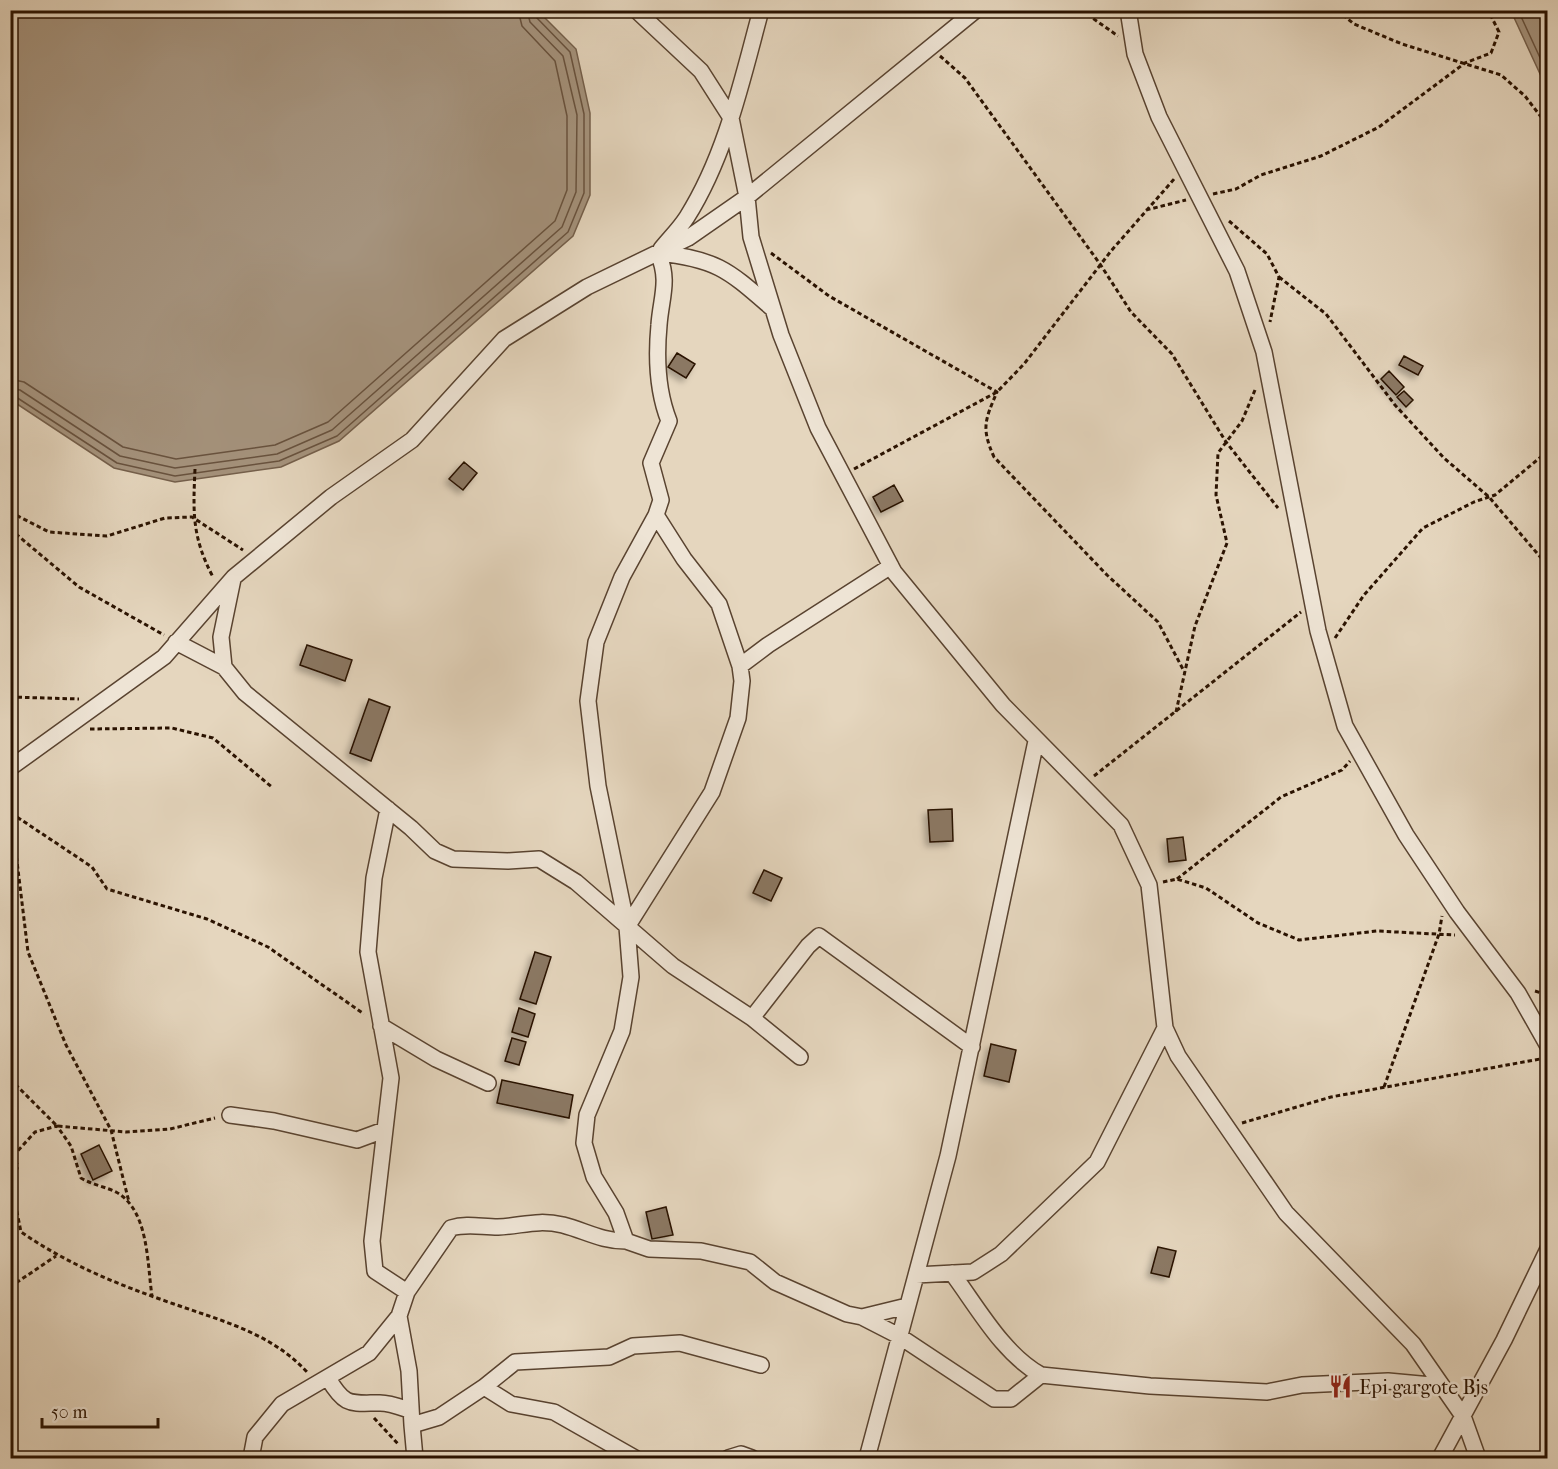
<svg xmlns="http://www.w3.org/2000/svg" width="1558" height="1469" font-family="'IM FELL French Canon',serif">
<defs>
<filter id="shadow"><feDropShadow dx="-4" dy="4" stdDeviation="3" flood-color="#0004"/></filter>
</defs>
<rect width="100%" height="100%" fill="#e5d6be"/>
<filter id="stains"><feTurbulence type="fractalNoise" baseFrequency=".00333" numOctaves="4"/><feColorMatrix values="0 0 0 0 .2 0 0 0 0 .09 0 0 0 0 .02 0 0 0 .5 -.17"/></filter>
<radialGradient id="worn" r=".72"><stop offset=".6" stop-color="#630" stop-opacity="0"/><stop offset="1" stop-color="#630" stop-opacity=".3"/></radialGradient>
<path fill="#a5937d" stroke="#745f4b" stroke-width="1.5" d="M10,11H538L576,49L590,113V195L573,236L339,441L281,467L175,482L114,468L11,400Z
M1511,11H1547V89Z"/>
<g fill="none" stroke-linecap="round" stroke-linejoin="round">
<path stroke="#68523e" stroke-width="1.5" d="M1518,10L1548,75
M10,379L24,382L123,447L176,459L275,445L328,422L555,221L567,190V116L555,61L522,26L518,10
M10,388L20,390L120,456L175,468L277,454L332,430L562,227L576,192L577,115L563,56L530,22L527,10
M10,395L16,397L117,463L175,476L279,461L337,436L568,232L584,193V114L570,52L536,17L534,10"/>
</g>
<path fill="#8b7863" stroke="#2a1200" stroke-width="1.5" filter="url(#shadow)" d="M677,353L695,364L686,378L668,367Z
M1404,356L1423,366L1418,375L1399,365Z
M1389,371L1404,387L1396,395L1381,379Z
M1404,391L1413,400L1406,407L1397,397Z
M464,462L477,473L463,490L449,479Z
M894,485L903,501L881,512L873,497Z
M307,645L352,660L345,681L300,665Z
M369,699L390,707L371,761L350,753Z
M952,809L953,841L930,842L928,810Z
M1183,837L1186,860L1169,862L1167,839Z
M764,870L782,878L771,901L753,893Z
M535,952L551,957L536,1004L520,999Z
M519,1008L535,1014L528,1037L512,1032Z
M512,1038L526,1042L519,1065L505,1061Z
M991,1044L1016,1050L1009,1082L984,1076Z
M502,1080L573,1095L569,1118L497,1103Z
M99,1145L112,1171L93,1180L81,1154Z
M666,1207L673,1235L652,1239L646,1212Z
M1158,1247L1176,1251L1169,1277L1151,1273Z"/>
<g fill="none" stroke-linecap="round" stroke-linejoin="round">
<defs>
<path id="minor" d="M636,10L701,71L731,118L747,197L751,237L781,335L818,428L894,572L1003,705L1121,825L1149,885L1165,1028L1178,1056L1286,1213L1413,1344L1463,1416L1478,1458
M1128,10L1135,54L1159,117L1237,271L1264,352L1318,631L1345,726L1406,835L1457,912L1518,993L1548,1046
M661,249C670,238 680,228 687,217C726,155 742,80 761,10
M658,253C670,281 661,297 659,325C656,357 657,391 669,421L651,463L661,500L656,515L622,577L596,642L588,701L598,786L627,927L631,977L622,1031L587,1115L584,1143L594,1177L616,1213L626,1241L649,1249L701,1251L750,1262L775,1282L847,1314L862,1317L907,1306
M658,253C718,259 729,271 773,309
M233,579L221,637L224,667L245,693L411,828L435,851L453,859L508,861L539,859L576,882L673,966L752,1018L800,1057
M176,642L224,667
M740,666L768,645L891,566
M10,768L164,657L234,577L331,497L412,440L504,339L587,287L688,238L747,197L976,10
M388,809L374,878L368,952L391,1078L372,1241L375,1271L407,1292L451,1228C467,1223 481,1227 498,1227C522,1226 537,1219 563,1225C586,1231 601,1241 626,1241
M627,927L712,792L738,718L742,681L740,666L719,604L684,559L656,515
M752,1018L808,946L819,936L972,1047
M381,1026L436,1059L488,1083
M230,1115L274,1121L357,1140L384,1130
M952,1273C978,1308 1003,1354 1041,1375L1150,1386L1267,1392L1302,1385L1388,1381L1442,1386
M916,1275L973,1272L1001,1254L1097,1162L1165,1028
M407,1292L399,1316L409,1371L412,1425L439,1417L484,1387L511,1404L554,1412L635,1458
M862,1317L899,1336L994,1399H1011L1041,1375
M328,1378C345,1407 350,1403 380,1403C390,1403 400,1407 409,1410
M484,1387L515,1362L609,1357L633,1346L680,1343L761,1365
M412,1425L415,1458
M251,1458L255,1437L282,1404L369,1353L399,1316
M728,1458L741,1454L752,1458
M867,1458L948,1156L1036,741
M1440,1458L1504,1340L1548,1249"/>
</defs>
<use href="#minor" stroke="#594330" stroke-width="18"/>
<path stroke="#2a1200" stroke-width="3" stroke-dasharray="4.5 3" stroke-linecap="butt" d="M1081,10L1118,36
M1337,10L1354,24L1402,44L1501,75L1525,96L1548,126
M940,56L965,78L1100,264L1131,312L1172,354L1226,442L1278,508
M1213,194L1236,189L1261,175L1321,156L1379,127L1465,63L1491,53L1499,32L1488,10
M1146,210L1186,200
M1229,221L1267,254L1279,277L1270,322
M771,253L829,296L997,392C985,420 981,428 994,457L1107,575L1158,622L1185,673
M1279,277L1326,314L1395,405L1444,458L1489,497L1548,566
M195,469C193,513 192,537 213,577
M854,469L997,392L1024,364L1111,251L1175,178
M10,512L49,532L107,536L165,518L192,517L243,550
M10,529L79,587L164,635
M1335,638L1364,595L1423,528L1474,502L1495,495L1548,451
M10,697L79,699
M1176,712L1195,626L1227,543L1216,495L1218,453L1242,421L1255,390
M90,729L172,728L213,738L273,788
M1094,776L1301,612
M11,812L28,952L66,1045L111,1130L129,1202
M11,813L92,867L107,889L207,919L268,947L364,1014
M1177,879L1281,797L1342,770L1350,761
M1163,882L1177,879L1206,888L1258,923L1299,940L1377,931L1455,935
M1535,991L1548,995
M10,1079L57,1126L126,1132L170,1129L215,1118
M1384,1087L1439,934L1442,916
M1242,1123L1331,1097L1540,1059
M10,1155L18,1165L12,1187L21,1232C69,1265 119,1285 174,1304C222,1321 271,1333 307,1372
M13,1156L35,1132L57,1126L71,1146L81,1178C93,1185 106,1187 116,1192C149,1210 147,1263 152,1296
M10,1287L56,1256
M374,1418L398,1444"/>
<use href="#minor" stroke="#eee4d5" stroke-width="15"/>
</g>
<defs>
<symbol id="restaurant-bare" viewBox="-9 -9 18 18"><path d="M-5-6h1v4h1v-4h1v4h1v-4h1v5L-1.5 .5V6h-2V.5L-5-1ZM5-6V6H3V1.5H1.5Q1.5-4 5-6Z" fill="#8f2418" stroke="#eee4d5" stroke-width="2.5" paint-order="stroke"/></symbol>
</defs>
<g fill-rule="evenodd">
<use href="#restaurant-bare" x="1324" y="1370" width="33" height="33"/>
</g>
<g text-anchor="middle" stroke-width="5" stroke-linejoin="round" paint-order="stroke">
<g font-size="20" fill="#2a1200" stroke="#eee4d5" text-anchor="start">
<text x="1359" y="1394">Epi gargote Bjs</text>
</g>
</g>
<rect width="1558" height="1469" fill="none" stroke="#e5d6be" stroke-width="36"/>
<rect x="12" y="12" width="1534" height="1445" fill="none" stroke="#2a1200" stroke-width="3"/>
<rect x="18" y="18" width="1522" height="1433" fill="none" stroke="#2a1200" stroke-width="1.5"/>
<path d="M42 1418v9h116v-9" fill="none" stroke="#2a1200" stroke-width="3"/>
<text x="51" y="1418" font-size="18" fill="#2a1200" stroke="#eee4d5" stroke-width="4.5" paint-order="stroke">50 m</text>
<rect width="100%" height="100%" filter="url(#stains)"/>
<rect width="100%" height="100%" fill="url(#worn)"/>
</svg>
